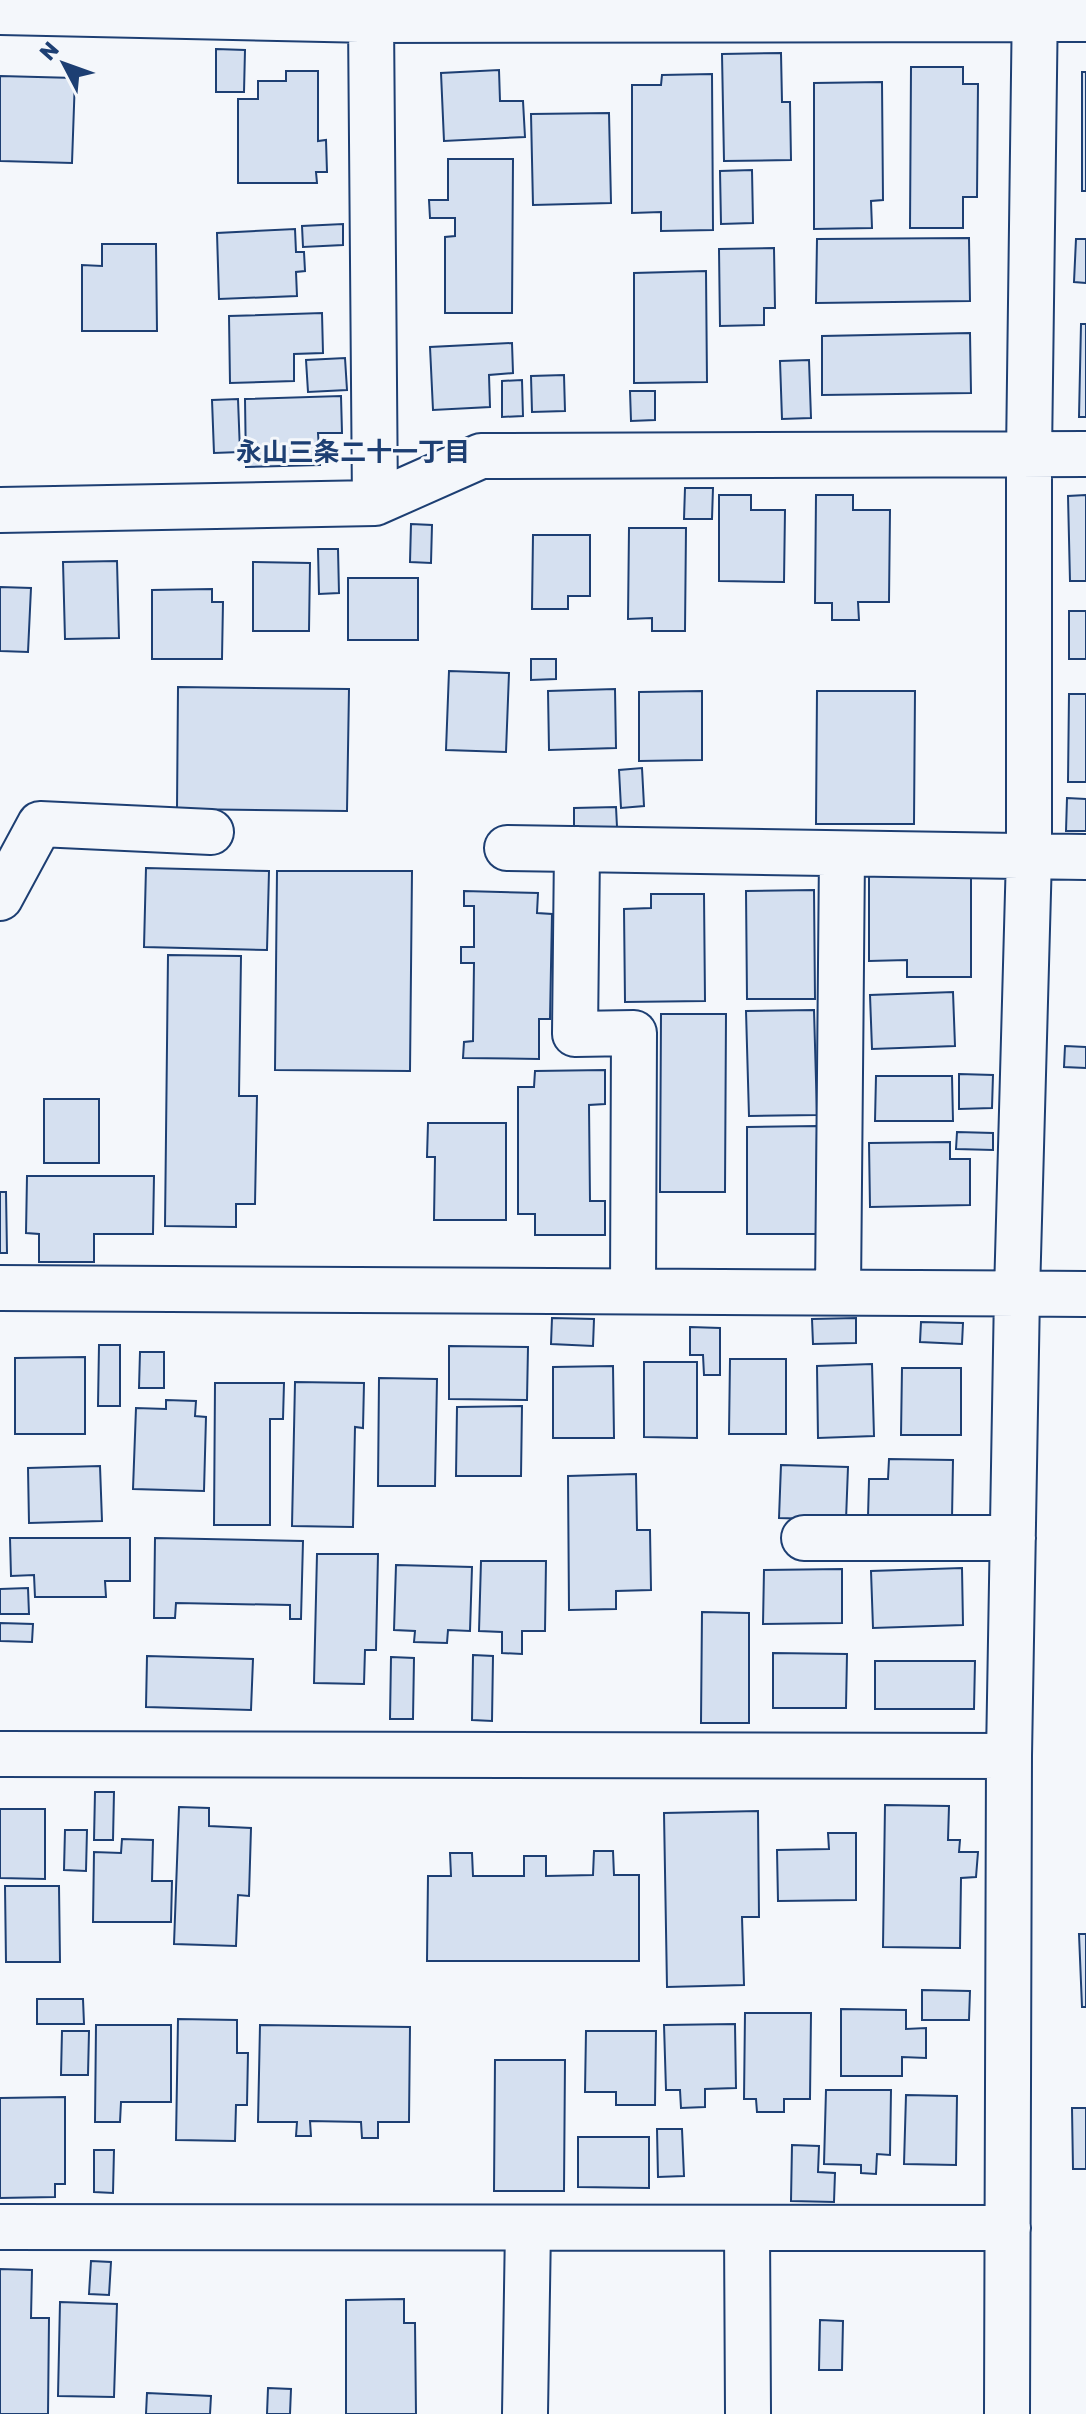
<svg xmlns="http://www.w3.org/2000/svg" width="1086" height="2414" font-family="Rubik,'Noto Sans JP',sans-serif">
<rect width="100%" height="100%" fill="#f4f7fb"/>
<path fill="#d5e0f0" stroke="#1d3f73" stroke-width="2" d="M216,49L245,50L244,92H216Z
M781,53L782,102H790L791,160L724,161L722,54Z
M911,67H963V84H978L977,197H963V228H910Z
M499,70L500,101H523L525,137L444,141L441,73Z
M286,71H318V141L326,140L327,172H316L317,183H238V99H258V81H286Z
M1082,72H1086V191H1082Z
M712,74L713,230L661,231V212L632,213V85H661L662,75Z
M0,76L75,78L72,163L0,161Z
M882,82L883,200L871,201L872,228L814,229V83Z
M609,113L611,203L533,205L531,114Z
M448,159H513L512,313H445V237L455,236V218H430L429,200H448Z
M752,170L753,223L721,224L720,171Z
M343,224V245L303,247L302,226Z
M295,229L296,252H304L305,271L296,272L297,296L219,299L217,233Z
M969,238L970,301L816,303L817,239Z
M1076,239H1086V283L1074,282Z
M102,244H156L157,331H82V265L102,266Z
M774,248L775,308H764V325L720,326L719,249Z
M706,271L707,382L634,383V273Z
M322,313L323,353L294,354V381L230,383L229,316Z
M1081,324H1086V417H1079Z
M970,333L971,393L822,395V336Z
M512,343L513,373L489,375L490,407L433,410L430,347Z
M345,358L347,390L308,392L306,360Z
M809,360L811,418L782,419L780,361Z
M564,375L565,411L532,412L531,376Z
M522,380L523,416L502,417V381Z
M630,391H655V420L631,421Z
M341,396L342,433H318L320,465L246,467L245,399Z
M238,399L240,452L214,453L212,400Z
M685,488H713L712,519H684Z
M719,495H751V510H785L784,582L719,581Z
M816,495H853V510H890L889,602H858L859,620H832V603H815Z
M1086,495V581H1070L1068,496Z
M411,524L432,525L431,563L410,562Z
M629,528H686L685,631H652V618L628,619Z
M533,535H590V596H568V609H532Z
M318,549H338L339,593L319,594Z
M117,561L119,638L65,639L63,562Z
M253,562L310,563L309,631H253Z
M348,578H418V640H348Z
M0,587L31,588L28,652L0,651Z
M212,589V602H223L222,659H152V590Z
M1069,611H1086V659H1069Z
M531,659H556V679L531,680Z
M449,671L509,673L506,752L446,750Z
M178,687L349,689L347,811L177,809Z
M615,689L616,748L549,750L548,691Z
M702,691V760L639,761V692Z
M817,691H915L914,824H816Z
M1069,694H1086V782H1068Z
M642,768L644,806L621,808L619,770Z
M1067,798L1086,799V831H1066Z
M616,807L617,827L574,828V808Z
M146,868L269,871L267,950L144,947Z
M971,869V977H907V960L869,961V871Z
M277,871H412L410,1071L275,1070Z
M814,890L815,999H747L746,891Z
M464,891L538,893L537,913L552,914L550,1019H539V1059L463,1058L464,1042L473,1041L474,963H461V947H474V906H464Z
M651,894H704L705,1001L625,1002L624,909L651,908Z
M168,955L241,956L239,1096H257L255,1204H236V1227L165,1226Z
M953,992L955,1046L872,1049L870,995Z
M814,1010L817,1115L749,1116L746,1011Z
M661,1014H726L725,1192H660Z
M1065,1046L1086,1047V1068L1064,1067Z
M605,1070V1104L589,1105L590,1201H605V1235H535V1214H518V1087H534L535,1071Z
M959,1074L993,1075L992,1108L959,1109Z
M876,1076H952L953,1121H875Z
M44,1099H99V1163H44Z
M428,1123H506V1220H434L435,1157H427Z
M817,1126L816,1234H747V1127Z
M957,1132L993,1133V1150L956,1149Z
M950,1142V1159H970V1205L870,1207L869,1143Z
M27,1176H154L153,1234H94V1262H39V1234L26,1233Z
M0,1192H6L7,1253H0Z
M552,1318L594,1319L593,1346L551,1344Z
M856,1318V1343L813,1344L812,1319Z
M921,1322L963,1323L962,1344L920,1342Z
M690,1327L720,1328V1375H704L703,1355H690Z
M99,1345H120V1406H98Z
M449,1346L528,1347L527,1400L449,1399Z
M140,1352H164V1388H139Z
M85,1357V1434H15V1358Z
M730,1359H786V1434H729Z
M644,1362H697V1438L644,1437Z
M872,1364L874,1436L818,1438L817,1366Z
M613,1366L614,1438H553V1367Z
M902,1368H961V1435H901Z
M379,1378L437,1379L435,1486H378Z
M295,1382L364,1383L363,1428L355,1427L353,1527L292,1526Z
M215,1383H284L283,1419H270V1525H214Z
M166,1400L196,1401L195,1416L206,1417L204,1491L133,1489L136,1408L166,1409Z
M522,1406L521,1476H456L457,1407Z
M889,1459L953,1460L952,1519L868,1517L869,1479H888Z
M781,1465L848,1467L846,1520L779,1518Z
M100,1466L102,1521L29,1523L28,1468Z
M636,1474L637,1530H650L651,1590L616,1591V1609L569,1610L568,1476Z
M10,1538H130V1581H105L106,1597H35L34,1575L11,1576Z
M155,1538L303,1541L301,1619H290V1605L176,1603L175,1618H154Z
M317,1554H378L376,1650H365L364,1684L314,1683Z
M481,1561H546L545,1631H522V1654L502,1653V1632L479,1631Z
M396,1565L472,1567L470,1631L448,1630L447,1643L414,1642L415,1631L394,1630Z
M962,1568L963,1625L873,1628L871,1571Z
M842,1569V1623L763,1624L764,1570Z
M28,1588L29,1614H0V1589Z
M702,1612L749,1613V1723H701Z
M0,1623L33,1624L32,1642L0,1641Z
M773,1653L847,1654L846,1708H773Z
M473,1655L493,1656L492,1721L472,1720Z
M147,1656L253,1659L251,1710L146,1707Z
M391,1657L414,1658L413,1719H390Z
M875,1661H975L974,1709H875Z
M95,1792H114L113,1840H94Z
M885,1805L949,1806L948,1840H960L959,1852H978L976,1877L961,1878L960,1948L883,1947Z
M179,1807L209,1808V1826L251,1828L249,1896L238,1895L236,1946L174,1944Z
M0,1809H45V1879L0,1878Z
M758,1811L759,1917H742L744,1985L667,1987L664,1813Z
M65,1830H87L86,1871L64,1870Z
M828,1833H856V1900L778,1901L777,1850L829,1849Z
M122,1839L153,1840L152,1881H172L171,1922H93L94,1852L121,1853Z
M594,1851H613L614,1875H639V1961H427L428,1876H451L450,1853H472L473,1876H524V1856H546V1876L593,1875Z
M5,1886H59L60,1962H6Z
M1079,1934H1086V2007H1082Z
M922,1990L970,1991L969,2020H922Z
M37,1999H83L84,2024H37Z
M841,2009L906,2010V2029L926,2028V2058L902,2057V2076H841Z
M745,2013H811L810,2099H784V2112H757L756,2099H744Z
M178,2019L237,2020V2053H248L247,2105H236L235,2141L176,2140Z
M735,2024L736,2088L705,2089V2107L681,2108L680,2090H666L664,2025Z
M96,2025H171V2102H121L120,2122H95Z
M260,2025L410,2027L409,2122H378V2138H362L361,2122L310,2121L311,2136H296L297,2122H258Z
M62,2031H89L88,2075H61Z
M586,2031H656L655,2105H616V2092H585Z
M495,2060H565L564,2191H494Z
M826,2090H891L890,2155L877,2154L876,2174L861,2173V2165L824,2164Z
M906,2095L957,2096L956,2165L904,2164Z
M65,2097V2184H55V2197L0,2198V2098Z
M1072,2108H1086V2169H1073Z
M657,2129H682L684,2176L658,2177Z
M578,2137H649V2188L578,2187Z
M792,2145L819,2146L818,2172L835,2173L834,2202L791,2201Z
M94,2150H114L113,2193L94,2192Z
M91,2261L111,2262L109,2295L89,2294Z
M0,2269L32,2270L31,2318H49L48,2414H0Z
M404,2299V2323H415L416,2414H346V2300Z
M60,2302L117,2304L114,2397L58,2396Z
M820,2320L843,2321L842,2370H819Z
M268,2388L291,2389L290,2414H267Z
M147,2393L211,2396L210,2414H146Z"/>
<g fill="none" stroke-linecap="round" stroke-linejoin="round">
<defs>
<path id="minor" d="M0,12L371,20L1086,19
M371,20L375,503
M0,510L375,503L481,456L1086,454
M507,848L1086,857
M577,849L575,1034L634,1033L633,1291
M0,898L40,824L211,832
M0,1288L1086,1294
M838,1292L842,854
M804,1538H1013
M0,1754L1009,1756
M0,2227L1008,2228
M747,2228L748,2414
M525,2414L528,2228
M1007,2414L1009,1756L1017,1293L1029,856V454L1035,0"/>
</defs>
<use href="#minor" stroke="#1d3f73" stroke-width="48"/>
<use href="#minor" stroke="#f4f7fb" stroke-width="44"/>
</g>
<g text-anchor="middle" stroke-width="6" stroke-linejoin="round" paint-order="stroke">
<g font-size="26" font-weight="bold" fill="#1d3f73" stroke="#f4f7fb">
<text x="353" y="461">永山三条二十一丁目</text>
</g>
</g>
<g transform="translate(64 64) rotate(311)" stroke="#f4f7fb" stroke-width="6" paint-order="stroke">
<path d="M0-6L14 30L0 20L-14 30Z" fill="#1d3f73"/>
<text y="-12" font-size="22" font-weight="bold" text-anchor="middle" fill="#1d3f73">N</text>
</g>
</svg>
